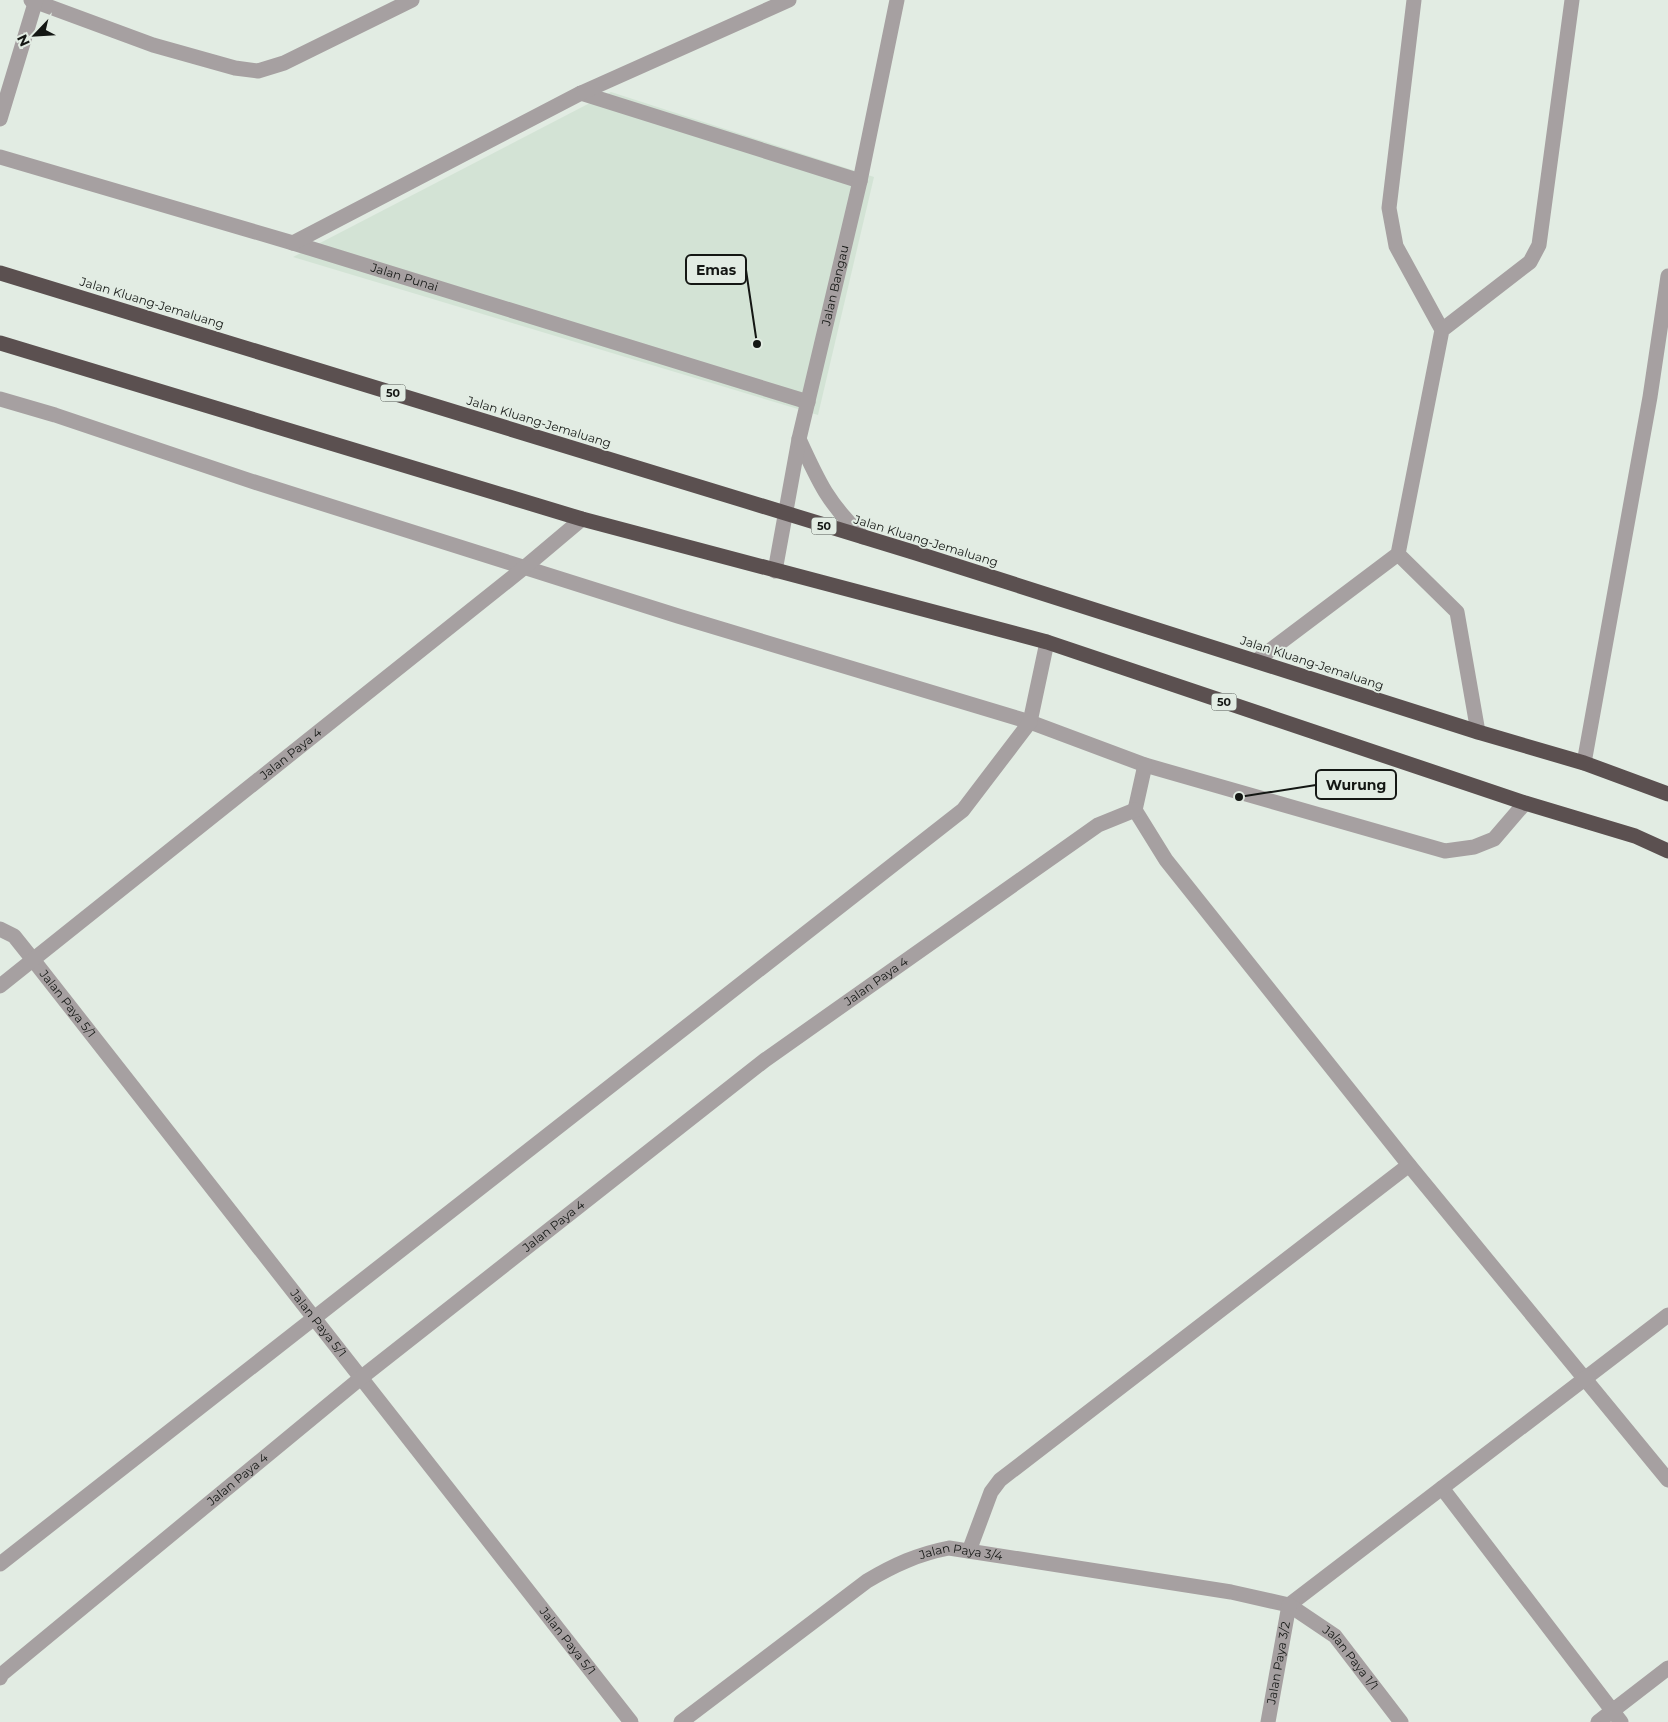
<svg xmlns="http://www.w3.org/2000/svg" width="1668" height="1722" font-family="Montserrat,sans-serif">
<rect width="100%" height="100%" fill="#e2ece3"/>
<path fill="#d3e3d5" d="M611,92L874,177L818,415L293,257Z"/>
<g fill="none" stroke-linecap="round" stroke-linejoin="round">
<path stroke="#a6a0a1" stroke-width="15" d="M31,0L153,45L235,68L258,71L284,63L412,0
M581,93L860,181
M1442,330L1530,262L1539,245L1572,0
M1398,554L1442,330L1396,246L1389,208L1414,0
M1256,661L1398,554L1457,612L1478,732
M1584,763L1650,397L1668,276
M1442,1488L1621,1722
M1598,1722L1668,1668"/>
<g stroke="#a6a0a1" stroke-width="15">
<path d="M0,119L36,0"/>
<path id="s1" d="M0,157L293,243L808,402"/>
<path d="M293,243L581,93L789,0"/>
<path d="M0,399L55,415L251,481L678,616L1030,722L1145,765L1445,851L1474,847L1494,839L1525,803"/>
<path d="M799,439C819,483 828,503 863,537"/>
<path id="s2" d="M775,571L799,439L860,181L897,0"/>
<path d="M1145,765L1135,810L1166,860L1409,1165L1668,1480"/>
<path id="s3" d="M0,929L14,936L34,961L631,1722"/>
<path id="s4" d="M0,986L525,567L582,519"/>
<path d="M969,1551L991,1492L1000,1480L1409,1165"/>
<path d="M0,1564L963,810L1030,722L1047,642"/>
<path d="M1289,1605L1668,1315"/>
<path id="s5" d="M0,1678L2,1674L362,1377L765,1060L1098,825L1135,810"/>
<path id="s6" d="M681,1722L867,1581C894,1565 918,1554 949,1548L1231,1592L1289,1605L1335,1636L1401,1722"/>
<path id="s7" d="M1268,1722L1289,1605"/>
</g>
<path stroke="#5b5050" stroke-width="15" d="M0,273L916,553L1478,732L1584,763L1668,794
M0,343L582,519L1047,642L1525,803L1635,836L1668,851"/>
</g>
<g text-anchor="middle" stroke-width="4" stroke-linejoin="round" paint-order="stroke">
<g fill="#e2ece3" stroke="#525752" stroke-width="1">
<rect x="380.5" y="384.5" width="25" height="17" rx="4"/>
<rect x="811.5" y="517.5" width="25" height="17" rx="4"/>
<rect x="1211.5" y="693.5" width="25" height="17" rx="4"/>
</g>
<g font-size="11" font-weight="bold" fill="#141714">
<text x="393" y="397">50</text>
<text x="824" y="530">50</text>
<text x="1224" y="706">50</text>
</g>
<g font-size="12" fill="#141714" stroke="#e2ece3">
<text dy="4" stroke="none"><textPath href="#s1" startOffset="422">Jalan Punai</textPath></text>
<text dy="4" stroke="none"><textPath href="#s2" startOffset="292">Jalan Bangau</textPath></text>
<text transform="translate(152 303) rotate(17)" y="4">Jalan Kluang-Jemaluang</text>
<text transform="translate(539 422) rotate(17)" y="4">Jalan Kluang-Jemaluang</text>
<text transform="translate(926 541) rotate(17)" y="4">Jalan Kluang-Jemaluang</text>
<text transform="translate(1312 663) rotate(18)" y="4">Jalan Kluang-Jemaluang</text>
<text dy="4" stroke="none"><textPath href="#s4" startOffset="372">Jalan Paya 4</textPath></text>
<text dy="4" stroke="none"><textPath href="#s5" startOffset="1120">Jalan Paya 4</textPath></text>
<text dy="4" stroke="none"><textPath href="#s3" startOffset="102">Jalan Paya 5/1</textPath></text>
<text dy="4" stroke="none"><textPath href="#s5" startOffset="715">Jalan Paya 4</textPath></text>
<text dy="4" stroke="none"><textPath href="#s3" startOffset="508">Jalan Paya 5/1</textPath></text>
<text dy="4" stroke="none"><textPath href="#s5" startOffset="310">Jalan Paya 4</textPath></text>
<text dy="4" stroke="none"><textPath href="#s6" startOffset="334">Jalan Paya 3/4</textPath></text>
<text dy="4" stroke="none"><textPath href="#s3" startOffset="912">Jalan Paya 5/1</textPath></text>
<text dy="4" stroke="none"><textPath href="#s6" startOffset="749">Jalan Paya 1/1</textPath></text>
<text dy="4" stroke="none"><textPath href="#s7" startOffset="60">Jalan Paya 3/2</textPath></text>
</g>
</g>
<path fill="none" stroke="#141714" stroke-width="2" d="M757 344L746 270M1239 797L1316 785"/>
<g fill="#141714" stroke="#e2ece3" stroke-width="2">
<circle cx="757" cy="344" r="5"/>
<circle cx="1239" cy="797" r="5"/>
</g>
<g fill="#e2ece3" stroke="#141714" stroke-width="2">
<rect x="686" y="255" width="60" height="29" rx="5"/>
<rect x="1316" y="770" width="80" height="29" rx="5"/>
</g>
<g font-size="14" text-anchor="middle" font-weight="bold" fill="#141714">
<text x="716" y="275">Emas</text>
<text x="1356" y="790">Wurung</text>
</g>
<g transform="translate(35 35) rotate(245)" stroke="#e2ece3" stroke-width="4" paint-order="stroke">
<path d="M0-4L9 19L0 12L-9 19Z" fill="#141714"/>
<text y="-8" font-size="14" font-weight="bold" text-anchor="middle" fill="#141714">N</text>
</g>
</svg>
